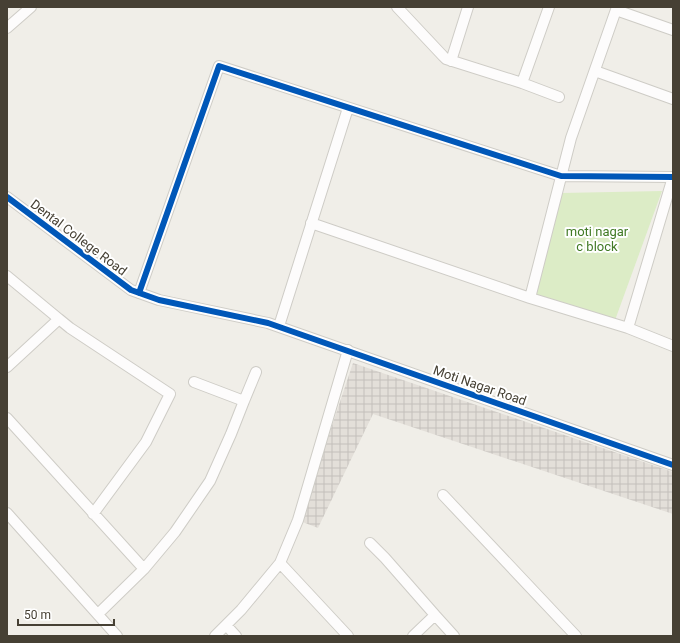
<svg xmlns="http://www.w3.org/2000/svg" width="680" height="643" font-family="Roboto,sans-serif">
<defs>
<pattern id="industrial-grid" width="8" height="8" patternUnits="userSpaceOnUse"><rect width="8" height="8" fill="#e3dfd9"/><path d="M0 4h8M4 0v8" fill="none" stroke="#c4c0bb"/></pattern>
</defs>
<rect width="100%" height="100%" fill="#f0eee8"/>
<path fill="url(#industrial-grid)" d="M353,363L673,472V514L373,414L318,528L300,521Z"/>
<path fill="#dcecc6" d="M662,191L614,323L535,299L561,193Z"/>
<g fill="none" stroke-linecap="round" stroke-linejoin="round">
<defs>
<path id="minor" d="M397,7L443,56L446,59L522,83L559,97
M616,10L673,30
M7,28L31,7
M451,61L468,7
M595,71L673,99
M522,83L549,7
M7,197L131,290L159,300L268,323L673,465
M311,223L530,298L628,328L673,346
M7,276L59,319L7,367
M139,293L219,66L561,176L673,177
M530,298L571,138L617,7
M59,319L70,328L170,394L146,442L93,514
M279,326L348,108
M628,328L673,177
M244,401L256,372
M7,418L144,569
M443,495L576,636
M7,513L117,636
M370,543L385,558L435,615
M280,563L348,636
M98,614L144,569L175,532L210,481L231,434L244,401L194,382
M226,625L236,636
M215,636L241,610L280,563L298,520L348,350
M413,636L435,615L454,636"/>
</defs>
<use href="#minor" stroke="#ceccc6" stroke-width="12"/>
<use href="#minor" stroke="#fdfcfc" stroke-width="10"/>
<defs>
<path id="cycleway" d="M7,197L131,290L159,300L268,323L673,465
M139,293L219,66L561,176L673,177"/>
</defs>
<use href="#cycleway" stroke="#fff" stroke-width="8"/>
<use href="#cycleway" stroke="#0057b8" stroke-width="6"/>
</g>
<g text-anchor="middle" stroke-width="4" stroke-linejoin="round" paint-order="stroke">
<g font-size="13" fill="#417a25" stroke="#fff">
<text x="597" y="236">moti nagar<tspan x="597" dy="15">c block</tspan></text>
</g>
<g font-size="13" fill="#464034" stroke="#fff">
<text transform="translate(79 237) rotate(37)" y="5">Dental College Road</text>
<text transform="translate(480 385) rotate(19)" y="5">Moti Nagar Road</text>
</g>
</g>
<rect width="680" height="643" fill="none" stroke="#464034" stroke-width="16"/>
<path d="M18 619v6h96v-6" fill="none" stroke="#464034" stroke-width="2"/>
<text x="24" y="619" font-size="12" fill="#464034" stroke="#ffffff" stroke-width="3" paint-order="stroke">50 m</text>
</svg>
